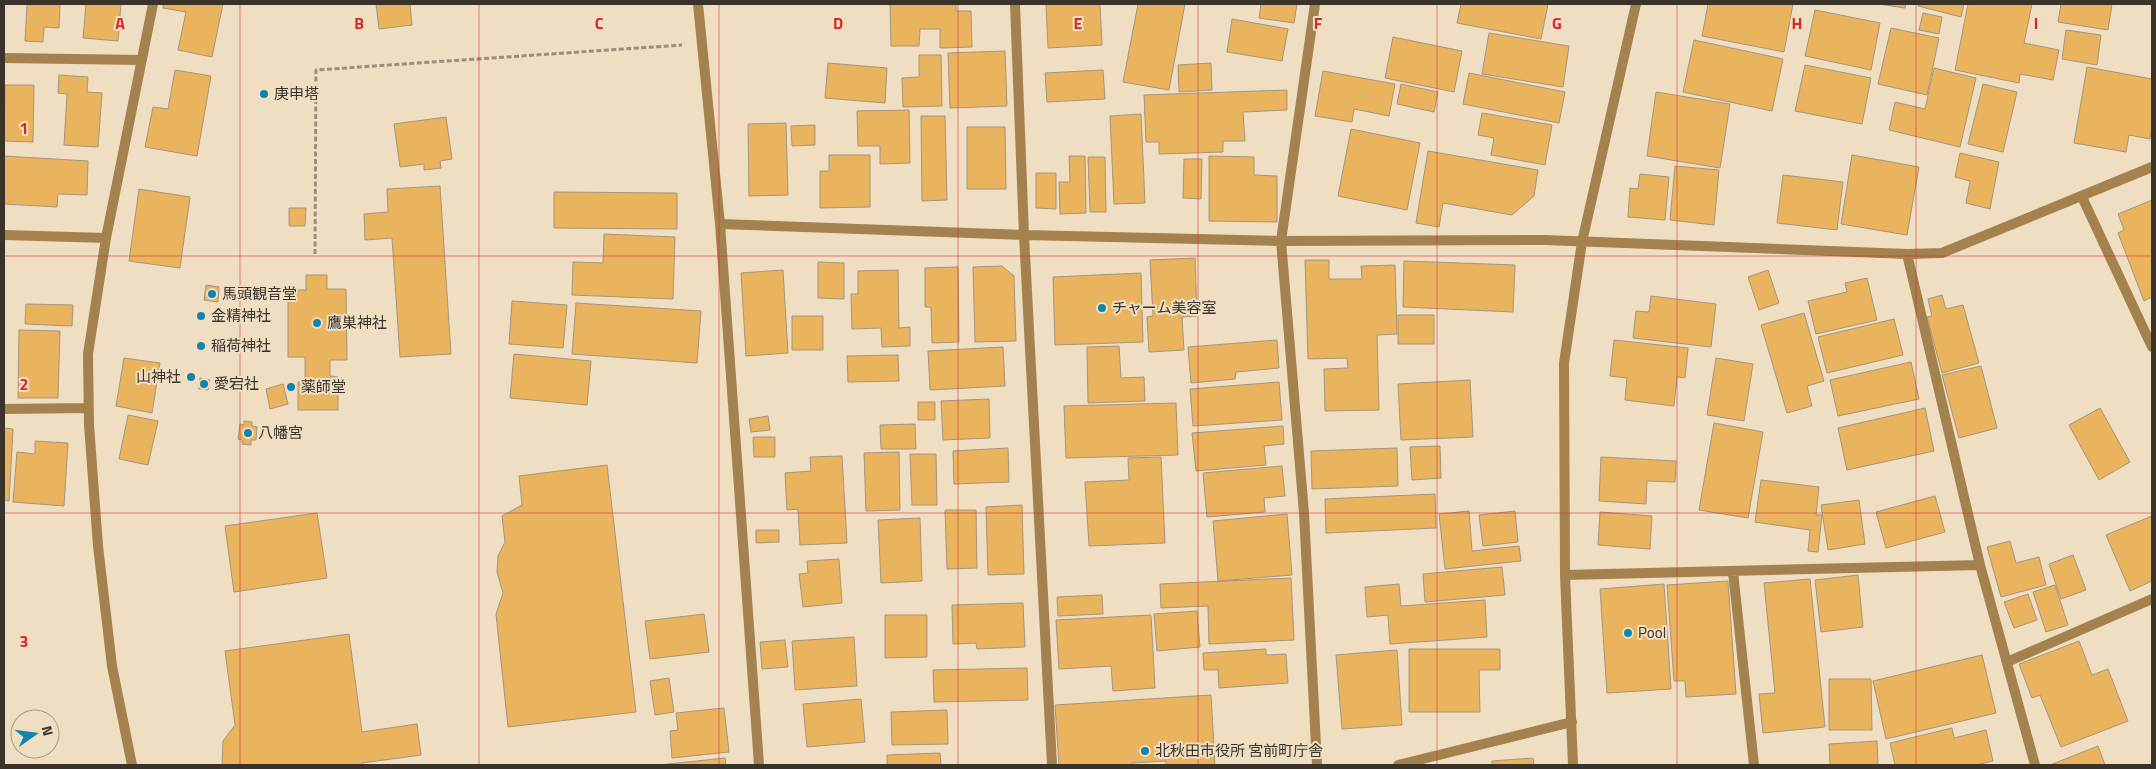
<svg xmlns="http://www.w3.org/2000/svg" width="2156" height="769" font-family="'Titillium Web','Noto Sans JP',sans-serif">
<rect width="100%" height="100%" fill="#f0dec3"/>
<path fill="#eab35d" stroke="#a6957c" d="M27,4H60L59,28L44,27L43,42L25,41Z
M86,4H121L118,41L83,38Z
M163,4H223L212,57L178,50L186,12L163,8Z
M376,4H410L412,25L379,29Z
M890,4H956V11H971L972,47L940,48V29H920L919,46H891Z
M1046,4H1100L1102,45L1048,48Z
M1138,4H1185L1169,90L1123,82Z
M1261,4H1297L1294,23L1259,18Z
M1461,4H1548L1541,39L1457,23Z
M1708,4H1793L1784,52L1702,36Z
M1878,4H1906L1905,8Z
M1919,4H1964L1961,17L1918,6Z
M1968,4H2032L2024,43L2059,50L2053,80L2020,74L2019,83L1955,70Z
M2061,4H2112L2108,30L2058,22Z
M1815,10L1880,23L1871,70L1805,56Z
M1923,13L1942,17L1939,34L1919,30Z
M1232,19L1288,29L1282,61L1227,52Z
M1891,28L1939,38L1927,95L1878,84Z
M2066,30L2101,35L2097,65L2062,59Z
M1489,33L1569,46L1563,87L1482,74Z
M1393,37L1462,51L1454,92L1385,78Z
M1694,40L1783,59L1772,111L1683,92Z
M1005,51L1007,106L950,108L948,53Z
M919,55H941L942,106L903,107L902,78L919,77Z
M828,63L887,68L885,103L825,98Z
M1211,63L1212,90L1179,92L1178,65Z
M1805,65L1871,78L1862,124L1795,111Z
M2087,67L2152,79V127L2150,139L2129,135L2126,152L2074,143Z
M1934,68L1976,78L1960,147L1889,130L1895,102L1925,109Z
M175,70L211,76L197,156L145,147L153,107L168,109Z
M1103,70L1105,99L1047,102L1045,73Z
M1323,71L1395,84L1389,116L1354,109L1352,122L1315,116Z
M1469,73L1565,92L1559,123L1463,104Z
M59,75L88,77L87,92L102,93L98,147L64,145L67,94L58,93Z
M1401,84L1438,92L1434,112L1397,104Z
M1983,84L2017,92L2003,152L1968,144Z
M5,85H34L33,142L4,141Z
M1287,90V110L1243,112L1245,141H1223V152L1159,154V142H1146L1144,95Z
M1656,92L1730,104L1720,168L1647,156Z
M909,110L910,163L880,164V146H858L857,111Z
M1482,113L1552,125L1545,165L1491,155L1494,138L1478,135Z
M1141,114L1145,203L1114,204L1110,116Z
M921,116H945L947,200L922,201Z
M446,117L452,159L440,161L441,168L424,170V164L400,167L394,124Z
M786,123L788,195L749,196L748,124Z
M815,125V145L792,146L791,126Z
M967,127H1005L1006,189H967Z
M1351,129L1420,143L1407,210L1338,196Z
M1428,151L1538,170L1534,196L1512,215L1443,203L1439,227L1416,223Z
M1960,153L1999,162L1990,209L1966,203L1970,181L1955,177Z
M829,155H870V207L820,208V171H829Z
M1852,155L1919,167L1907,235L1841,224Z
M4,156L88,161L87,195L58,194L57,207L4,204Z
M1069,156H1085L1086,213L1060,214L1059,182H1070Z
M1209,156L1254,157V175L1277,176V222L1209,221Z
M1088,157H1105L1106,212H1090Z
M1184,159H1202L1201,199L1183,198Z
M1675,166L1719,170L1714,225L1670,220Z
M1036,173H1056V209L1036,208Z
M1640,174L1669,177L1665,220L1628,217L1630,188L1638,189Z
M1783,175L1843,182L1837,230L1777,223Z
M440,186L451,354L400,357L392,238L365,240L364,214L388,212L387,189Z
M139,189L190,197L180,268L129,261Z
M554,192L677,193V229L554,228Z
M2152,200V297L2144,301L2118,233L2124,230L2118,214Z
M289,208H306L305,226H289Z
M604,234L675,237L673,299L572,295L573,262L603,263Z
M1195,258L1197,316L1182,317L1184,350L1149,352L1147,317L1153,316L1150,260Z
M1305,260H1329V279H1362L1361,266L1395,265L1397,334L1377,335L1379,410L1325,411L1324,369L1348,368L1347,358L1308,359Z
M1404,261L1515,265L1513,312L1403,307Z
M818,262L844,263V299L818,298Z
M1002,266L1014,276L1016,341L975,342L973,267Z
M958,267L959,342L932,343L931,307H925V268Z
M783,270L788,353L746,356L741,273Z
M898,270L899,328L910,327V346L882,347L881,328L852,329L851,294H858V271Z
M1768,270L1779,303L1759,310L1748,277Z
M1141,273L1143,342L1055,345L1053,277Z
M306,275H327V289H346L347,360H330V376L338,377V410H298V382L305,381V357H288V290H306Z
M1867,278L1877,320L1816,334L1808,301L1847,292L1845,283Z
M206,285L219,287L218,302L204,300Z
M1942,295L1946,309L1963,305L1979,363L1942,373L1927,317L1932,316L1928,299Z
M1651,296L1716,304L1711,347L1633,338L1636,311L1649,312Z
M512,301L567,305L563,348L509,344Z
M576,303L701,311L697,363L572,354Z
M26,304L73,305L72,326L25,324Z
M1804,313L1824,381L1807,386L1812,406L1787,413L1761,325Z
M1398,315H1434V344H1398Z
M792,316H823V350H792Z
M1894,319L1903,355L1827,373L1818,337Z
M19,330L60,331L58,398H18Z
M1277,340L1279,368L1236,372L1235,379L1191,383L1188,347Z
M1614,340L1688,348L1685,378L1677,377L1674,406L1625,400L1627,378L1610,376Z
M1119,346L1121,378L1144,377L1145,401L1088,403L1087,347Z
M1003,347L1005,386L930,390L928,351Z
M514,354L591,361L587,405L510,398Z
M898,355L899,381L848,382L847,356Z
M124,358L160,363L152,413L116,406Z
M1716,358L1753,364L1744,421L1707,415Z
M1911,362L1919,399L1838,416L1830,380Z
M1981,366L1997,428L1959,438L1942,375Z
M200,378L210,380L208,390L199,389Z
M1470,380L1473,437L1401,440L1398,384Z
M1279,382L1282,420L1193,426L1190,389Z
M283,384L288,404L270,409L266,389Z
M989,399L990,438L943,440L941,401Z
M918,402H935V420H918Z
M1176,403L1178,455L1066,458L1064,406Z
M1925,408L1934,451L1847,470L1838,428Z
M2100,408L2130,462L2099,480L2069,425Z
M128,415L158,421L148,465L119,459Z
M768,416L770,430L751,432L749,419Z
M244,421L252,422V426L257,427L256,440H251V445L242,444V440L238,439L240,424L244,425Z
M1714,423L1763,432L1748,518L1699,510Z
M915,424L916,449H881L880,425Z
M1283,426L1284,444L1264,446L1266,465L1196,471L1192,433Z
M4,428L13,429L9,501L4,500Z
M753,437H775V457H754Z
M35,441L68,443L64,506L13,502L17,452L35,454Z
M1440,446L1441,478L1412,480L1410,447Z
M1008,448L1009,482L954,484L953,451Z
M1397,448L1398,486L1312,489L1311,451Z
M899,452L900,510L866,511L864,453Z
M910,454H936L937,505H912Z
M842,456L847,543L800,545L798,509L787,510L785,473L811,471L810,457Z
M1161,457L1165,543L1089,546L1085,482L1129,480L1128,458Z
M1601,457L1676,461L1675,482L1647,481L1646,504L1599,501Z
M607,465L636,712L508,727L496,614L503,593L497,572L498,556L505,542L502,516L522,505L519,476Z
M1282,466L1285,496L1264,498L1265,512L1207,517L1203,473Z
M1761,480L1819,487L1816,515H1822L1818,552L1808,551L1810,530L1755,522Z
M1435,494L1436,528L1326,533L1325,499Z
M1935,496L1945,532L1886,548L1876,512Z
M1859,500L1865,544L1828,550L1821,505Z
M1022,505L1024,574L988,575L986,507Z
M945,510H976L977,568L947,569Z
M1469,511L1472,551L1519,546L1521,561L1445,569L1439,514Z
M1515,511L1518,542L1483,546L1479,515Z
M1600,512L1652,516L1650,549L1598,545Z
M317,513L327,578L234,592L225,526Z
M1287,514L1292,575L1218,581L1213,521Z
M2152,516V581L2130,591L2106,535Z
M920,518L922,581L881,583L878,520Z
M756,530H779V542L756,543Z
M2010,541L2016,563L2039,557L2046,585L2001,597L1987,547Z
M2073,555L2086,590L2061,599L2049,564Z
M839,559L842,603L803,607L799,574L808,573L807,561Z
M1502,567L1505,595L1425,602L1423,574Z
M1858,575L1863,627L1821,632L1815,580Z
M1291,578L1294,640L1209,644L1208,606L1161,608L1160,584Z
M1810,579L1825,727L1763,733L1759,694L1775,693L1764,583Z
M1728,581L1736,694L1686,697L1685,681H1674L1667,585Z
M1399,584L1401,606L1485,600L1487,637L1390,644L1388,615L1367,617L1365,587Z
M1664,584L1671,689L1607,693L1600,589Z
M2055,585L2068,625L2046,632L2033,592Z
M2028,594L2037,620L2014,628L2004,602Z
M1102,595L1103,614L1058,616L1057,597Z
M1023,603L1025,647L977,649L976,643L953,644L952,605Z
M1197,611L1200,647L1157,651L1154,614Z
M704,614L709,652L650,659L645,621Z
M885,615H927V657L885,658Z
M1151,615L1155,688L1113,691L1111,666L1059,669L1056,620Z
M349,634L362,732L417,724L421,755L362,763V765H222L223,741L235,725L225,651Z
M854,637L857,686L795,690L792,641Z
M785,640L788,667L762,669L760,642Z
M2079,641L2092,675L2108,669L2128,721L2061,747L2040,695L2032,698L2019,664Z
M1266,649V655L1286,654L1288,683L1219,688L1218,670H1204L1203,653Z
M1409,649H1500V670H1479L1480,712H1409Z
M1397,650L1402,725L1342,729L1336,655Z
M1982,655L1996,713L1886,739L1873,681Z
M1027,668L1028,700L934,702L933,670Z
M669,678L674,712L655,715L650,681Z
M1829,679H1871L1872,730H1829Z
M1211,695L1215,765H1166V761L1132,763V765H1059L1055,705Z
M861,699L865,742L807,747L803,704Z
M724,708L729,752L672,758L670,731L678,730L676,713Z
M947,710L948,744L892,745L891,712Z
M1952,728L1954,738L1986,730L1993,761L1976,765H1895L1890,743Z
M1877,741L1878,765H1830L1829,744Z
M2098,746L2105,765H2050Z
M940,753L941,765H887V755Z
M725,758L726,765H658Z
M1533,758L1534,765H1492V761Z"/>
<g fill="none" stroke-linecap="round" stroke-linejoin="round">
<path stroke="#9a8d7a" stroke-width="3" stroke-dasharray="5 2.5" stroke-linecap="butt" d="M315,254L316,70L682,45"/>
<path stroke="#a4824d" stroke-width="10" d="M698,4L720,224L759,765
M1015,4L1024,235L1052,765
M1315,4L1281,241L1304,513L1317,765
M4,58L142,60
M2082,197L2152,347
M720,224L1024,235L1281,241L1545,240L1907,254L1942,253L2152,167
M4,235L106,238
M1907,254L1980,565L2035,765
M4,409L88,408
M1733,572L1754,765
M1565,575L1980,565
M2007,662L2152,599
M132,765L112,666L98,546L89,425L88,354L106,238L153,4
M1398,765L1572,722
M1573,765L1565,575L1564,363L1582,242L1636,4"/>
</g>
<path fill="none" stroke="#d62828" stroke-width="1" stroke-opacity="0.55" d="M240,4V765M479,4V765M719,4V765M958,4V765M1198,4V765M1437,4V765M1677,4V765M1916,4V765M4,256H2152M4,513H2152"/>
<g fill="#1085ab" stroke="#f0dec3" stroke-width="2">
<circle cx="264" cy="94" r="5"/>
<circle cx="212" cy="294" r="5"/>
<circle cx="1102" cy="308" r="5"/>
<circle cx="201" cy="316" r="5"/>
<circle cx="317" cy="323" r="5"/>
<circle cx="201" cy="346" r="5"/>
<circle cx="191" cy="377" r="5"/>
<circle cx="204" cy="384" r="5"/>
<circle cx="291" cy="387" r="5"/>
<circle cx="248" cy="433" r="5"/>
<circle cx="1628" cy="633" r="5"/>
<circle cx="1145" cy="751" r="5"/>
</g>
<g text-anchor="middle" stroke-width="4" stroke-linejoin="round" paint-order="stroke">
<g font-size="15" fill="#3a3329" stroke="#f0dec3" text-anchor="start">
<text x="274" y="99">庚申塔</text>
<text x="222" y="299">馬頭観音堂</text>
<text x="1112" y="313">チャーム美容室</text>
<text x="211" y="321">金精神社</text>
<text x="327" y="328">鷹巣神社</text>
<text x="211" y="351">稲荷神社</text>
<text x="181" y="382" text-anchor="end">山神社</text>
<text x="214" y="389">愛宕社</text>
<text x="301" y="392">薬師堂</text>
<text x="258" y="438">八幡宮</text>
<text x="1638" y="638">Pool</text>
<text x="1155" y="756">北秋田市役所 宮前町庁舎</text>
</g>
</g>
<g font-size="16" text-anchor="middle" font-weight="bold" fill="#d62828" stroke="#f0dec3" stroke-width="4" stroke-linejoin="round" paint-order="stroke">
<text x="120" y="29">A</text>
<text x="359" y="29">B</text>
<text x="599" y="29">C</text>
<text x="838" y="29">D</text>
<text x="1078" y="29">E</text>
<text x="1318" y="29">F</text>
<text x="1557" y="29">G</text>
<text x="1797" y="29">H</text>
<text x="2036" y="29">I</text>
<text x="24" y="134">1</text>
<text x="24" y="390">2</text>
<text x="24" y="647">3</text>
</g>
<rect width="2156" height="769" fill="none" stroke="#3a3329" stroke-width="10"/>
<g transform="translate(35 734) rotate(76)"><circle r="24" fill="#f0dec3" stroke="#a79a85"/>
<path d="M0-4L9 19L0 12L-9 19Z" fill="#1085ab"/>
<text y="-8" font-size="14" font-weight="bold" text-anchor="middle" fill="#3a3329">N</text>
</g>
</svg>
